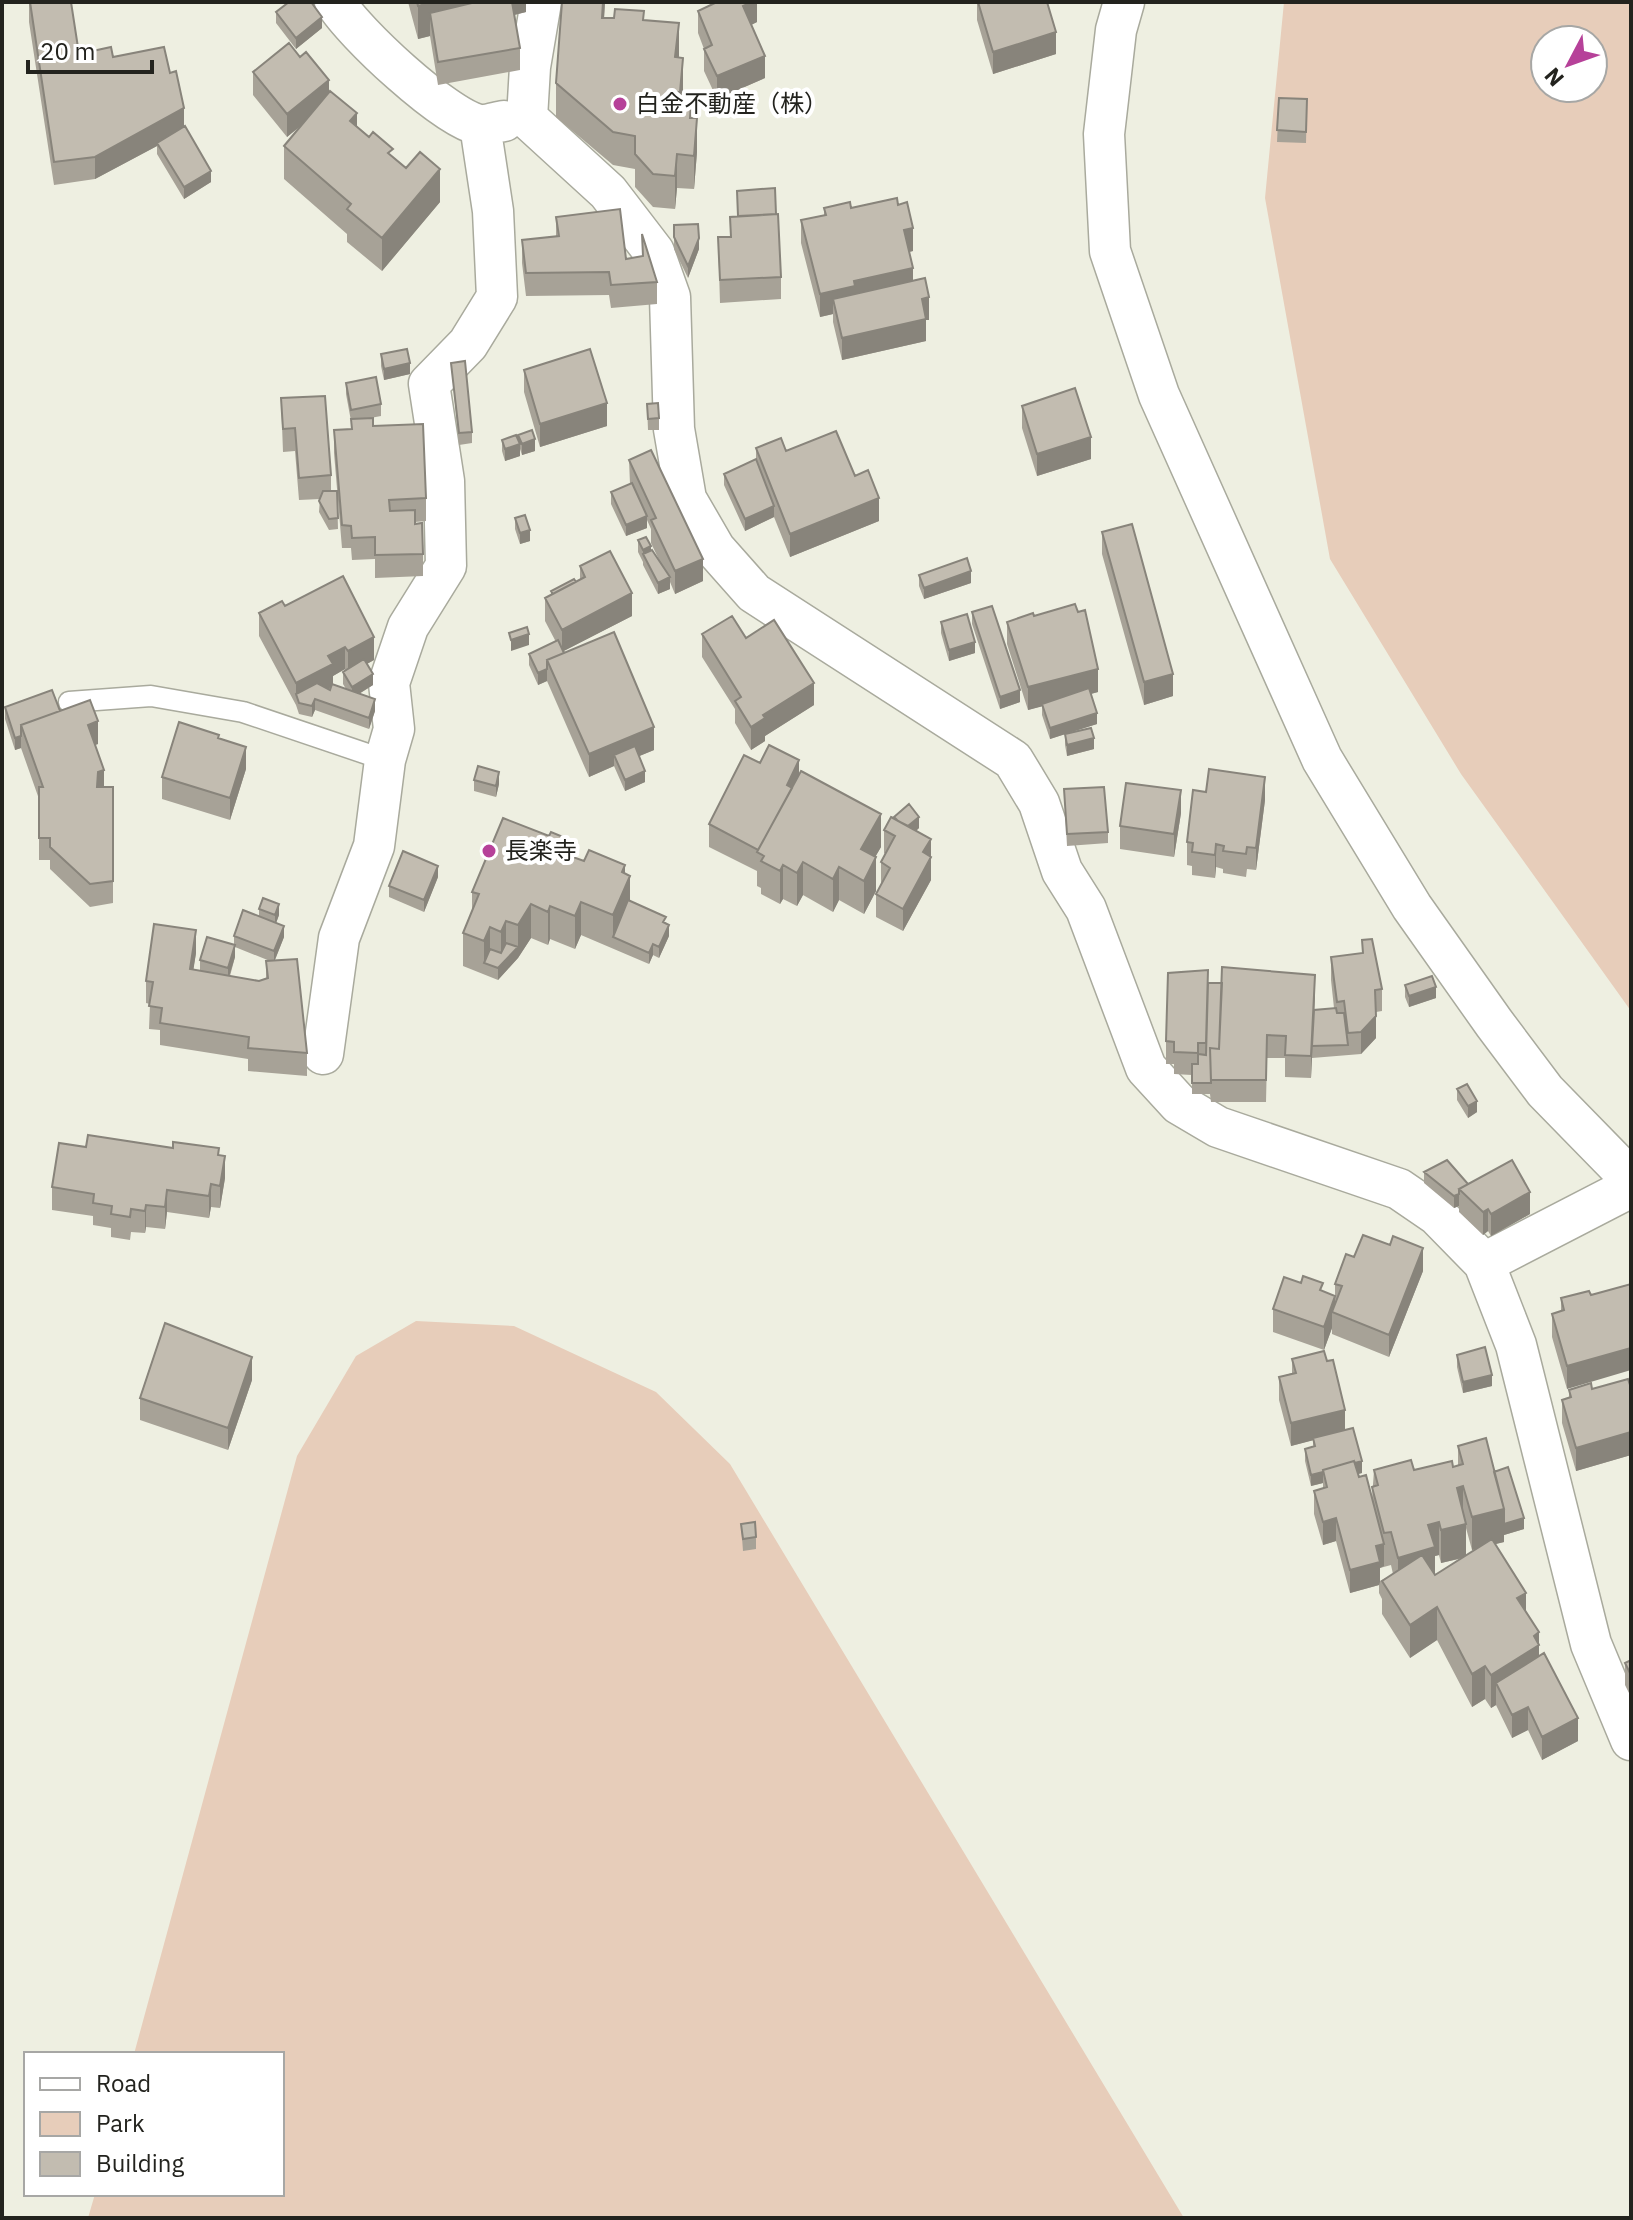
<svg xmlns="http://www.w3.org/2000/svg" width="1633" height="2220" font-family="'IBM Plex Sans','Noto Sans JP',sans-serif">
<rect width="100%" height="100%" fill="#eeefe1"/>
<path fill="#e7cdba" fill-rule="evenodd" d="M1284,2H1631V1011L1461,774L1330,559L1265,198ZM1545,40H1593V88H1545Z
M416,1321L514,1326L656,1392L730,1464L1184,2218H88L95,2194H282V2054H134L297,1456L356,1356Z"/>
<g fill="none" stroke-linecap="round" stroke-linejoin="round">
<defs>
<path id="service" d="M69,702L151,696L243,712L385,760"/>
<path id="minor" d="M335,2C354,33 444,117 479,125C486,126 497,122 504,121
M1124,2L1116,30L1104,134L1110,251L1159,395L1322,759L1412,907L1494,1023L1545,1091L1631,1179
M527,118L608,192L654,252L670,297L674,429L686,499L715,549L754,593L1013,760L1039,803L1062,871L1086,909L1146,1068L1179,1104L1218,1127L1399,1189L1437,1215L1484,1263L1516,1345L1591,1644L1631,1740
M527,118L530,67L541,2
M323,1054L339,938L374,846L385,760L394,729L389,683L408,627L446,566L444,481L429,384L468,344L497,297L493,211L480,125
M1484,1263L1631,1187"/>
</defs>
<use href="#service" stroke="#a9aa9d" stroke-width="23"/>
<use href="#minor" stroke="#a9aa9d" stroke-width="43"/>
<use href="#service" stroke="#fff" stroke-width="20"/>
<use href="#minor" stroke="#fff" stroke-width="40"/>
</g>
<path fill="#a7a297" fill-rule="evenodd" d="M29,2L79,54L113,57L170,73L184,127L211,182L184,199L157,154V146L95,179L54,185L29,22Z
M408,2H526V12L514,15L520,48V70L438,85L430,36L418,39Z
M605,2L604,18L644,20L679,58L683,91L682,103L691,118L697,152L694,189L677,188L675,209L653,207L635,187V169L613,165L556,117V83Z
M757,2V22L751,25L765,78L717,99L704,71V49L698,33V11Z
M977,2H1047L1056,54L993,74L977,20Z
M276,12L322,28L296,49L276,23Z
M253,72L329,93L357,126L393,157L440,202L382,271L347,242V234L284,179V146L301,125L287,137L253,95Z
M1279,98L1307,99L1306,143L1277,142Z
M737,191L781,277V299L720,303L718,237H730V217L738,216Z
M898,205L913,251L909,252L913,281L929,320H926V341L842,360L833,322V314L820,317L801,243V220L824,215V208H851Z
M556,217L626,259L642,257V234L657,282V304L611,308L609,295L526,296L522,263V240L556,236Z
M674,225L699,249L688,278L674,249Z
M381,354L410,374L384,380L381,366Z
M451,363L472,432V443L459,445Z
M524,370L607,426L540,447L524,392Z
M346,383L381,404V416L365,419L373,426L426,498V521L415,522L423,554V576L375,578V559L352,560L351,548H342L334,453V430L351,429V421L346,394Z
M281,398L331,475V491H337L338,529L329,530L319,512L320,499L299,500L295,451L283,452Z
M647,404L659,418V430H648Z
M1022,406L1091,459L1037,476L1022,428Z
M518,435L535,451L522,455L520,449V456L505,461L502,451V440L518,442Z
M756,448L786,451L855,476L879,521L790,557L774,517L745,531L724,485V474L756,459Z
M629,460L703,581L675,594L670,582V589L658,594L643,565V562L638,552V540L651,550L660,562L651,543V529L647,520V528L626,536L611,504V492L630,484Z
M515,518L530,541L520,544L515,529Z
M1102,532L1173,696L1144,705L1102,554Z
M580,566L632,616L563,651L654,750L639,756L645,782L625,791L614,766L589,777L547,681L538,685L529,665V654L556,642L545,621V598L551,595V591L580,580Z
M919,575L971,583L924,599L919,586Z
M285,606L374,660L367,664L373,685L359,694L375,711L369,729L315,710L312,717L299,714L296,705L259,636V613ZM345,669L343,672V684L346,689L333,684V676Z
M972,612L1020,702L1000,709L972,624Z
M1034,616L1098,692L1091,694L1097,724L1071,732L1094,749L1067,756L1065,745V734L1050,739L1042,715V706L1028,710L1007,644V622Z
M941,622L975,653L949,661L941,633Z
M702,634L746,638L814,705L765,736V741L751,750L735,723V709L702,657Z
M5,707L60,711L98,744L95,745L104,787H113V903L90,907L50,869V860H39V799L21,748L15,750L5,719Z
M760,763L799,775L881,847L875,857L876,891L864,914L839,900L833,912L803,895L797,906L783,899L780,904L761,894V888L757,886V871L709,847V824Z
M246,769L230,820L162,799V777Z
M474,780L499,784L496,797L474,791Z
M1064,789L1108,832V843L1067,846Z
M1265,800L1256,870L1247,869L1246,877L1223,873V869L1216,867L1215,878L1192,875V866L1187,865V842Z
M1181,813L1174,857L1120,849V826Z
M894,817L919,828L916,831L931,839V880L903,931L876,917V894L881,885V862L885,854L884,853V830L894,819Z
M573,857L625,874L630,901L666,923L669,936L659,958L653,955L649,964L581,935L575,949L550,939L548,945L531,938L518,958L498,980L463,966V933L472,910V892Z
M438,877L424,912L389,897V886Z
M259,909L279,915L276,923L284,937L275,960L307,1053V1076L248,1071V1059L160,1045V1030L149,1029L150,1004L146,1003V981L196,953L193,970L200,971V960L234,945V936L259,916ZM235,947L270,961H266V979L259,981L230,976L235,957Z
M1362,940L1382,989V1011L1376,1012V1038L1361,1054L1312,1058V1051L1311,1078L1285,1077V1058H1267L1266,1102H1211L1210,1094H1192V1075L1174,1074V1064H1166V1041L1208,983L1314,1010L1334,1008L1331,980V957L1362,953Z
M1405,985L1436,998L1409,1007L1405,997Z
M1457,1089L1477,1112L1468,1118L1457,1100Z
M86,1147L219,1155L225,1178L220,1208L211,1207L209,1218L167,1212L165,1229L146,1227L145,1233L131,1232L130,1240L111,1237V1228L93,1225V1216L52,1210V1187Z
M1424,1172L1468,1184L1530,1214L1491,1236L1488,1231L1483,1235L1459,1212V1206L1454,1208L1424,1183Z
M1354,1257L1423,1271L1389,1357L1332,1334V1328L1324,1350L1273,1332V1309L1323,1291L1335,1296V1284Z
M1591,1295L1567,1389L1552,1337V1314L1561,1311V1298Z
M1457,1355L1492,1386L1463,1393L1457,1367Z
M1292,1359L1345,1430L1362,1473L1358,1474L1359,1477L1372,1499L1374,1470H1414L1453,1467L1458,1466V1446L1494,1472L1524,1529L1504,1535V1542L1495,1544L1526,1612L1539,1632V1656L1578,1741L1542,1760L1528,1730L1512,1738L1496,1705L1491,1708L1485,1699L1472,1707L1437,1640L1410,1658L1382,1614V1599L1379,1593V1585L1350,1593L1336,1541L1323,1545L1314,1514V1491L1323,1489V1483L1311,1486L1305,1461V1449L1313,1447V1440L1291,1446L1279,1400V1377L1292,1373ZM1466,1528L1472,1550L1477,1549L1466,1556ZM1439,1555L1441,1563L1463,1558L1435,1575V1556ZM1391,1565L1393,1574L1380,1581V1568Z
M252,1380L228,1450L140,1420V1398Z
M1631,1388V1455L1576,1471L1562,1423V1400L1569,1398V1390Z
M741,1524L756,1537V1549L743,1551Z
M1631,1660V1697L1625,1685V1663Z"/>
<path fill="#88847b" d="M433,2H526V12L434,35L430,13V36L418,39V6Z
M603,2H605L602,51V18Z
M752,2H757V22L743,29V6Z
M322,17V28L296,49V38Z
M679,23V56L675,90V57Z
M1056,32V54L993,74V52Z
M765,56V78L717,99V76Z
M683,58V91L680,125V92Z
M329,80V103L287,137V114Z
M184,108V131L157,143V146L95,179V157Z
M357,113V147L350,121Z
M697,118V152L694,189V156Z
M677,154V188L675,209V176Z
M440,169V202L382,271V238Z
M211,171V182L184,199V187Z
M913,228V251L904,253V230Z
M699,238V249L688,278V266Z
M913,268V291L833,299V314L820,317V294L854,281Z
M929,297V320H926V341L842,360V338L922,299Z
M410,363V374L384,380V369Z
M607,403V426L540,447V424Z
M1091,437V459L1037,476V454Z
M535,439V451L522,455V444Z
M520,444V456L505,461V449Z
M879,498V521L790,557V534Z
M774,506V517L745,531V519Z
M647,516V528L626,536V525Z
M530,530V541L520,544V533Z
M651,546V558L643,554V562V550Z
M703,559V581L675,594V571Z
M971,571V583L924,599V588Z
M670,577V589L658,594V583Z
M632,593V616L562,652V630Z
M529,634V645L511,651V640Z
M374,637V660L348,674V651Z
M975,642V653L949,661V650Z
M345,647V669L333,676V686L299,704L296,694V683L328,656Z
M547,669V681L538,685V673Z
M1098,669V692L1028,710V687Z
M373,674V685L352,698V687Z
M1173,674V696L1144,705V682Z
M814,683V705L765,736V741L751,750V727L763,715Z
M1020,690V702L1000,709V697Z
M315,699V710L312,717V706Z
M375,699V711L369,729V718Z
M1097,713V724L1050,739V728Z
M98,721V744L88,747V725Z
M654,727V750L618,765L614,755V766L589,777V754Z
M21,736V748L15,750V738Z
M1094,738V749L1067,756V745Z
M246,747V769L230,820V798Z
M799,760V782L787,807V785Z
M104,770V793L97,787L98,772Z
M645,771V782L625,791V780Z
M499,772V784L496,797V786Z
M1265,777V800L1256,870V848Z
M1181,790V813L1174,857V834Z
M881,814V847L862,880L861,849Z
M919,817V828L904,841V829Z
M931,839V880L903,931V909L923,852Z
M573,841V874L567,855Z
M1216,844V867L1215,878V855Z
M876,857V891L864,914V881Z
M803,862V895L797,906V873Z
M625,865V887L630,876V909L613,937V915L622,872Z
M783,865V899L780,904V871Z
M438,866V877L424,912V900Z
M839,867V900L833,912V879Z
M581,902V935L575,949V916Z
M279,904V915L275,926V915Z
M531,904V938L518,958V925Z
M550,906V939L548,945V912Z
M506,921V954L518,947V958L498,980V968L501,965V932Z
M669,925V936L659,958V947Z
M284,926V937L274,962V951Z
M490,927V960L484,963V974V941Z
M196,930V953L190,992V969Z
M653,944V955L649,964V953Z
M235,945V957L228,980V968Z
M1315,975V997L1311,1078V1056Z
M1436,987V998L1409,1007V996Z
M1376,1016V1038L1361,1054V1032Z
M1477,1101V1112L1468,1118V1106Z
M225,1156V1178L220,1208V1186Z
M211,1184V1207L209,1218V1196Z
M167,1190V1212L165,1229V1207Z
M1530,1192V1214L1491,1236V1214Z
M1459,1194V1206L1454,1208V1196Z
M146,1205V1227L145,1233V1211Z
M1488,1209V1231L1483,1235V1212Z
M1423,1248V1271L1389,1357V1335Z
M1335,1296V1313L1332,1312V1328L1324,1350V1327Z
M1631,1348V1370L1567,1389V1366Z
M252,1357V1380L228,1450V1428Z
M1492,1375V1386L1463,1393V1382Z
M1345,1410V1432L1291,1446V1423Z
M1631,1432V1455L1576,1471V1448Z
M1362,1461V1473L1326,1482L1323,1472Z
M1323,1472V1483L1311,1486V1475Z
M1463,1486V1520L1457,1488Z
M1504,1509L1524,1518V1529L1504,1535V1542L1472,1550V1517Z
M1336,1518V1541L1323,1545V1522Z
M1439,1522V1555L1435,1556V1580L1398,1591V1558L1428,1525Z
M1466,1524V1557L1441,1563V1530Z
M1384,1544V1566L1380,1568V1585L1379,1582V1585L1350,1593V1570L1376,1546Z
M1526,1593V1626L1517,1598Z
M1437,1607V1640L1410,1658V1625Z
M1539,1632V1678L1496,1683V1705L1491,1708V1675L1534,1636Z
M1485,1666V1699L1472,1707V1674Z
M1528,1707V1730L1512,1738V1715Z
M1578,1718V1741L1542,1760V1737Z"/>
<path fill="#c2bcb0" stroke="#88847b" stroke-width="2" d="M30,2H71L79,54L111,47L113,57L164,47L170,73L176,71L184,108L95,157L54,162Z
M289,2H311L322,17L296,38L276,12Z
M417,2H433L418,6Z
M476,2H512L520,48L438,62L430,13Z
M562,2H603L602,18H614L615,9L644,11L643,20L679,23L675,57L683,58L680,92H676L675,102L691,104L690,118H697L694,156L677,154L675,176L653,174L635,154V136L613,132L556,83Z
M717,2H752L743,6L765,56L717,76L704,49L712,45L698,11Z
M978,2H1047L1056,32L993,52Z
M289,43L300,57L306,52L329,80L287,114L253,72Z
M330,91L357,113L350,121L369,137L373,132L393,149L388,153L406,168L420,152L440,169L382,238L347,209L351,204L284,146Z
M1279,98L1307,99L1306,132L1277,130Z
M185,126L211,171L184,187L157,143Z
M775,188L776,214L738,216L737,191Z
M897,198L898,205L907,202L913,228L904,230L913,268L854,281L855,286L820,294L801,220L826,215L824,208L850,202L851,208Z
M620,209L626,259L643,256L642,234L657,282L611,285L609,272L526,273L522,240L559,236L556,217Z
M778,214L781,277L720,280L718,237H731L730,217Z
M698,224L699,238L688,266L674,237V225Z
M925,278L929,297L922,299L926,319L842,338L833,299Z
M407,349L410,363L384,369L381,354Z
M590,349L607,403L540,424L524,370Z
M465,361L472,432L459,433L451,363Z
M376,377L381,404L351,410L346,383Z
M1075,388L1091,437L1037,454L1022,406Z
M325,396L331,475L299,478L295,428L283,429L281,398Z
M658,403L659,418L648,419L647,404Z
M373,418V426L423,424L426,498L389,500L390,511L415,510V524L422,523L423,554L375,555V537L352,538L351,526L342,525L334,430L352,429L351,419Z
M532,430L535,439L522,444L518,435Z
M836,431L855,476L868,470L879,498L790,534L756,448L781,438L786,451Z
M516,435L520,444L505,449L502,440Z
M651,450L703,559L675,571L651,520L656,518L629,460Z
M756,459L774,506L745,519L724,474Z
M632,483L647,516L626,525L611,492Z
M323,491H337L338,518L329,519L319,501Z
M525,515L530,530L520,533L515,518Z
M1132,524L1173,674L1144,682L1102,532Z
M646,537L651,546L643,550L638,540Z
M652,550L670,577L658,583L643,554Z
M610,551L632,593L562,630L545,598L585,577L580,566Z
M967,558L971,571L924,588L919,575Z
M343,576L374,637L348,651L345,647L328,656L333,664L296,683L259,613L282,601L285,606Z
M574,579L576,582L553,594L551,591Z
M1075,604L1078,612L1085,610L1098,669L1028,687L1007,622L1033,613L1034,616Z
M992,606L1020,690L1000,697L972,612Z
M967,614L975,642L949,650L941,622Z
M732,616L746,638L774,620L814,683L763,715L765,718L751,727L735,701L741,697L702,634Z
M527,627L529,634L511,640L509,633Z
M614,632L654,727L589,754L547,660Z
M558,640L564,653L547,660V669L538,673L529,654Z
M364,659L373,674L352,687L343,672Z
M317,683L330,690L332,684L375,699L369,718L315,699L312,706L299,703L296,694Z
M1089,688L1097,713L1050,728L1042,704Z
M52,690L60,711L21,725V736L15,738L5,707Z
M90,700L98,721L88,725L104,770L98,772L97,787H113V881L90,884L50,847V838H39V787H43L21,725Z
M179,722L219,735L218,738L246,747L230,798L162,777Z
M1091,728L1094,738L1067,745L1065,734Z
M769,745L799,760L787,785L792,788L758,850L709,824L744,755L760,763Z
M635,746L645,771L625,780L614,755Z
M478,766L499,772L496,786L474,780Z
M1209,769L1265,777L1256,848L1247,847L1246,854L1223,851L1224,846L1216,844L1215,855L1192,852L1193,843L1187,842L1193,790L1206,792Z
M801,771L881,814L861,849L876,857L864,881L839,867L833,879L803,862L797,873L783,865L780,871L761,861L764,856L757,852Z
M1126,783L1181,790L1174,834L1120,826Z
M1104,787L1108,832L1067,834L1064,789Z
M909,804L919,817L908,826L898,821L894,817Z
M891,817L931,839L923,852L931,857L903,909L876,894L890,868L881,862L895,836L884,830Z
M503,818L549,836L551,832L573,841L567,855L584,861L589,850L625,865L622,872L630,876L613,915L581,902L575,916L550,906L548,912L531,904L518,925L506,921L501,932L490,927L484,941L463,933L479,894L472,892Z
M403,851L438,866L424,900L389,886Z
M263,898L279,904L275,915L259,909Z
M628,900L666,917L663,922L669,925L659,947L653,944L649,953L613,937Z
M243,910L284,926L274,951L234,936Z
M154,924L196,930L190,969L259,981L268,978L266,961L297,959L307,1053L248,1048L249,1037L160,1023L162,1008L149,1006L153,982L146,981Z
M207,937L235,945L228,968L200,960Z
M1372,939L1382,989L1375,990L1376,1016L1361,1032L1348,1033L1344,1001L1337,1002L1331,957L1363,953L1362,940Z
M506,943L518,947L498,968L484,963L490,949L501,953Z
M1222,967L1315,975L1311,1056L1285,1055L1286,1036L1267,1035L1266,1080H1211L1210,1048L1219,1049Z
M1208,970L1206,1043H1198V1053L1174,1052V1042L1166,1041L1168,973Z
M1432,976L1436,987L1409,996L1405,985Z
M1208,983H1222L1219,1049L1210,1048L1211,1083H1192V1064H1198V1054L1206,1055Z
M1336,1008L1337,1013H1344L1348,1045L1312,1046L1314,1010Z
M1467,1084L1477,1101L1468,1106L1457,1089Z
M88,1135L173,1148V1142L219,1148L218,1155L225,1156L220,1186L211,1184L209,1196L167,1190L165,1207L146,1205L145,1211L131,1209L130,1217L111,1214L112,1206L93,1203L94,1194L52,1187L59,1143L86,1147Z
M1447,1160L1468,1184L1459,1189V1194L1454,1196L1424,1172Z
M1512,1160L1530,1192L1491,1214L1488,1209L1483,1212L1459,1189Z
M1363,1235L1390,1245L1393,1236L1423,1248L1389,1335L1332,1312L1342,1286L1335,1284L1346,1254L1354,1257Z
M1303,1276L1323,1283L1320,1290L1335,1296L1324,1327L1273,1309L1284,1277L1301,1283Z
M1631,1284V1348L1567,1366L1552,1314L1564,1310L1561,1298L1589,1291L1591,1295Z
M165,1323L252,1357L228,1428L140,1398Z
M1485,1347L1492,1375L1463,1382L1457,1355Z
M1324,1351L1327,1361L1333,1360L1345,1410L1291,1423L1279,1377L1296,1373L1292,1359Z
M1628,1379L1631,1388V1432L1576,1448L1562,1400L1571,1397L1569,1390L1591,1383L1592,1389Z
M1353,1428L1362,1461L1355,1463L1354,1461L1323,1470V1472L1311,1475L1305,1449L1315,1446L1313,1438Z
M1486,1438L1504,1509L1472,1517L1463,1486L1457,1488L1466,1524L1441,1530L1439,1522L1428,1525L1435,1547L1398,1558L1391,1532L1384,1533L1372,1487L1378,1485L1374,1470L1411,1460L1414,1470L1452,1461L1453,1467L1463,1464L1458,1446Z
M1354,1461L1359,1477L1366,1475L1384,1544L1376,1546L1380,1562L1350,1570L1336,1518L1323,1522L1314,1491L1327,1487L1323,1470Z
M1508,1467L1524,1518L1504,1524V1509L1494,1472Z
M755,1522L756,1537L743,1539L741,1524Z
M1492,1539L1526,1593L1517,1598L1539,1632L1534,1636L1539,1645L1491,1675L1485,1666L1472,1674L1437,1607L1410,1625L1382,1581L1422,1555L1435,1575Z
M1544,1653L1578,1718L1542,1737L1528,1707L1512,1715L1496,1683Z
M1631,1660V1675L1625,1663Z"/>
<g fill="#b64199" stroke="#fff" stroke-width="3">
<circle cx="620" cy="104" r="8"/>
<circle cx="489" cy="851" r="8"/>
</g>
<g text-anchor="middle" stroke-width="8" stroke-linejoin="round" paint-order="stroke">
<g font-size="24" fill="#23231e" stroke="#fff" text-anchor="start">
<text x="636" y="112">白金不動産（株）</text>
<text x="505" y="859">長楽寺</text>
</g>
</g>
<rect width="1633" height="2220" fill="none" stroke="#23231e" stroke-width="8"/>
<rect x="24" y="2052" width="260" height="144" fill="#ffffff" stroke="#a7a7a5" stroke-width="2"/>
<rect x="40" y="2078" width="40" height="12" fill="#ffffff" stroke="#a7a7a5" stroke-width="2"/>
<text x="96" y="2092" font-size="24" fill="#23231e">Road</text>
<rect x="40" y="2112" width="40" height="24" fill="#e7cdba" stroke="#a7a7a5" stroke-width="2"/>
<text x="96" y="2132" font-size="24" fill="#23231e">Park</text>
<rect x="40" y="2152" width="40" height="24" fill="#c2bcb0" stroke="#a7a7a5" stroke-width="2"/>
<text x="96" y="2172" font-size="24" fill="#23231e">Building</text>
<g transform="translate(1569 64) rotate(229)"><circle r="38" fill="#ffffff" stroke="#a7a7a5" stroke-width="2"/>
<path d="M0-6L14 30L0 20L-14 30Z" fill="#b64199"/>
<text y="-12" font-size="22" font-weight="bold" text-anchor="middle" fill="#23231e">N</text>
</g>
<path d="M28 60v12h124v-12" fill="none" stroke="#23231e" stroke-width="4"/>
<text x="40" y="60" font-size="24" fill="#23231e" stroke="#ffffff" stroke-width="6" paint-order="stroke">20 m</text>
</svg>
